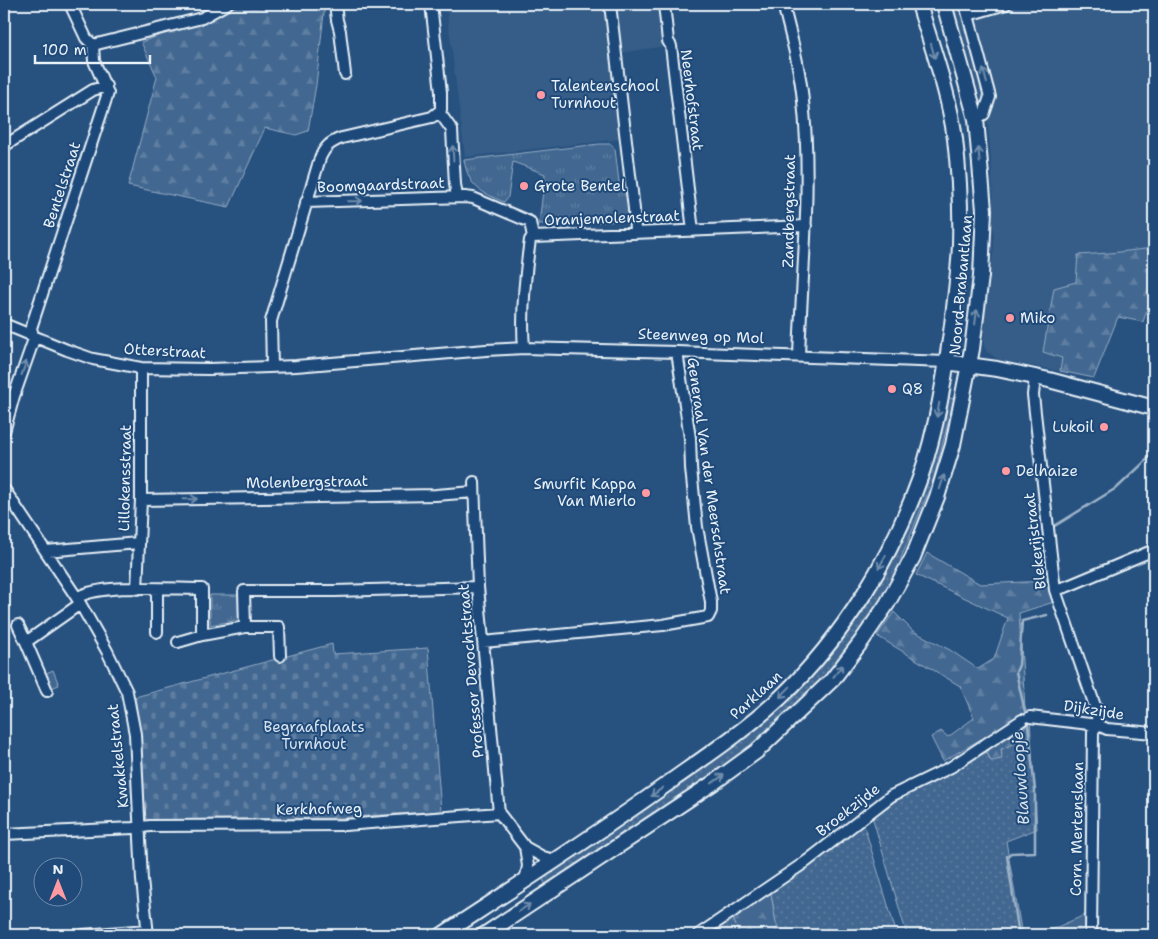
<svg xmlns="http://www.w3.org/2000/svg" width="1158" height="939" font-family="'Shantell Sans',sans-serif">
<defs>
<pattern id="grass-dots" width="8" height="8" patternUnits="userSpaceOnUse" patternTransform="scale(1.25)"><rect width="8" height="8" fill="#436891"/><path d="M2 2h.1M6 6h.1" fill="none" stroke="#5e7ea1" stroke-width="1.8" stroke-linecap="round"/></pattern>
<pattern id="forest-firs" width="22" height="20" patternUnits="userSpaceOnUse" patternTransform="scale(1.25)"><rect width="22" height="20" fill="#436891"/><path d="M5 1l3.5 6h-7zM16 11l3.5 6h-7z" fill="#5e7ea1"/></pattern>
<pattern id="cemetery-stones" width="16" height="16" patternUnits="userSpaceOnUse" patternTransform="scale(1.25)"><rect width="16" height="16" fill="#436891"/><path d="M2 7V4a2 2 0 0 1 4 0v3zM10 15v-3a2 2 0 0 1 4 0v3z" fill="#5e7ea1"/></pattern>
<pattern id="park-tufts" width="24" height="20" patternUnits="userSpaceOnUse" patternTransform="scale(1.25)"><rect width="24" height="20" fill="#436891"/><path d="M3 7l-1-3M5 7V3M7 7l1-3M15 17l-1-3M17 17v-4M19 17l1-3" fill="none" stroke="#5e7ea1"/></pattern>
</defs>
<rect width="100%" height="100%" fill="#27517f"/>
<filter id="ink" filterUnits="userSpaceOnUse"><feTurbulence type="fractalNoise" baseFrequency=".02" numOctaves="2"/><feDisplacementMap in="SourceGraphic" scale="10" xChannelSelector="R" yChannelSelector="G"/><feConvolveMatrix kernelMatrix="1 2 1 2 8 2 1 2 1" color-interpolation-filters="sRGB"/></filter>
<g filter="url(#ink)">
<path fill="#355d88" d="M446,4H660L666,46L621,53L630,138L465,157Z
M953,4H1154V248L1110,253L1078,255L1076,282L1054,289L1044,352L1062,358L1060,371L999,360L987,352L984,346V323L994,246L992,172L988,124Z"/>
<path fill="url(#grass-dots)" stroke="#96acc4" d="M946,397L954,399L934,478L901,558V566L881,602L840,660L810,694L757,745L547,887L541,876L775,710L897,545Z
M1030,720L1037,829L1006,841L1022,935H907L872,816L919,786L950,772L987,752L991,761Z
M863,822L897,935H782L776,923L770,888Z
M732,916L740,935H705Z"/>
<path fill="url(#forest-firs)" stroke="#96acc4" d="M240,4H325L316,85L308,131L296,135L265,128L229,207L128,186L157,77L141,42L221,14Z
M1154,248V294H1152L1143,322L1118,317L1094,378L1060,371L1062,358L1043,352L1054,288L1076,282L1078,255L1110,253Z
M927,553L980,584L1047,581L1054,602L1019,613L1025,708L1030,720L1014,744L1001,749L1002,759L991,761L981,739L943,761L931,737L941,731L948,737L974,718L960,686L877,636L894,612L913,631L950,650L978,669L994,659L1008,618L916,575Z
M770,888L776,923L782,935H740L732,916Z
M1087,914V935H1039Z"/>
<path fill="url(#cemetery-stones)" stroke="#96acc4" d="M332,644L333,654L428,648L441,811L338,818L146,820L140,733L135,697Z"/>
<path fill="url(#park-tufts)" stroke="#96acc4" d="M599,144H611L615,149L620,190L630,189L632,221L539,224L545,174L513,162L508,197L504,202C481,192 469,188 464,160Z
M210,595H238L239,620L210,625Z
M53,670L59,685L49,689L44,674Z"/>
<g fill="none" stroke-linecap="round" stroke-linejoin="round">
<path stroke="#9db3c9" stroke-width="2.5" d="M1053,527L1118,487L1154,453
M1019,935L1007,856L1011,853L1035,852V790L1028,725L1016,672L1019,665L1022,621L1047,615"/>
<defs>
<path id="minor" d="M70,4L86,38L93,45
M335,4L337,20L340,31L345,74
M610,4L634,209L635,233
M664,4L668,41L671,46L693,231
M783,4C791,36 800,68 803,101C812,185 802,271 799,356
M965,4L990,97L984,114L976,119
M968,15L1006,4
M93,45L202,18L227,4
M438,114L442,116L452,130L455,184L457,197
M4,146L93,90L106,86
M306,202L465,197L473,198L530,222L533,237
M533,237L806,226
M4,324L67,350L93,359L141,368L209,369L296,366L486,350L524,348L677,352L946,362
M524,348C521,313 525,275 530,240L533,237
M272,367L271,321L320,158C325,147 330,142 342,138L432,117L441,110V92L431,4
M1035,377L1033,395L1055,590L1096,709L1098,725L1093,732L1091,935
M4,432L14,396L34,339L31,328L108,93L94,61L93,45
M474,482L478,587L499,813L525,847L528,866L525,881
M4,489L77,598L107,651L127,692L135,734L142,880L148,935
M141,500L436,495L474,492
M46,551L138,543
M137,589L141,500V368
M1055,590L1068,586L1154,550
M77,598C99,583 172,589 202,589V635L178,642
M18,625L26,642
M245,627H279L280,656
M157,632V589
M202,635L245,627L244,591H335L478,587
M483,642L663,625L708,617L711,611V602L697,527L691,468L690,438L677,352
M47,691L26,642L80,604
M1030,717L1098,725L1107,729L1154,733
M4,834L133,828L150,826L345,825L499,813
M525,847L543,857L555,860
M83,935L147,930
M698,935L807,861L891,796L951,767L1022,720"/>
<path id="major" d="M946,362L997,369L1049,380L1154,408
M442,935C520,884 598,834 674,779C711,753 748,728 780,698C843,638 891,559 920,478C937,429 945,376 952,325C955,298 959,271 960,244C961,209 959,173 955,139C949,93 932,48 919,4
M484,935L713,783L757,751L832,680L861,642L887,604L913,557L937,497L953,445L972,349L981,276L984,210L976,119L944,4"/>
</defs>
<use href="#minor" stroke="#e8f1f8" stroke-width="14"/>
<use href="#major" stroke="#e8f1f8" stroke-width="18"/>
<use href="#minor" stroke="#1f4a7a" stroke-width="10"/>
<use href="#major" stroke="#1f4a7a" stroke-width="14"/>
</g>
<defs><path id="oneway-shaft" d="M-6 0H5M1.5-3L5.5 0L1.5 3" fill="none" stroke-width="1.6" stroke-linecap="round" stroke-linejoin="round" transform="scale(1.25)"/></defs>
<g stroke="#6f8dac">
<use href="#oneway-shaft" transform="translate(933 51) rotate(74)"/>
<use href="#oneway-shaft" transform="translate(985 76) rotate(-105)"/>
<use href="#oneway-shaft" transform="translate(453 153) rotate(-93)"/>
<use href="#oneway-shaft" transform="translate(979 155) rotate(-95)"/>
<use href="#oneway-shaft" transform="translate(355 201) rotate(-1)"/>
<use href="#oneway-shaft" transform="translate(976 317) rotate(-83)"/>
<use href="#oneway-shaft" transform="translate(24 368) rotate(-71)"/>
<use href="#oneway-shaft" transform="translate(938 410) rotate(100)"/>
<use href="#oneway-shaft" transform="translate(942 482) rotate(-73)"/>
<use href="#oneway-shaft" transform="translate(190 499) rotate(-1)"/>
<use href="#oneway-shaft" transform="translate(882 562) rotate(119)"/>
<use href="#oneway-shaft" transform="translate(838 671) rotate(-52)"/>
<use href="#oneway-shaft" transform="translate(785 692) rotate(134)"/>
<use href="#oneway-shaft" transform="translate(718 779) rotate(-36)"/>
<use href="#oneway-shaft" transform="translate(657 792) rotate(144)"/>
<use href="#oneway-shaft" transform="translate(524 908) rotate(-34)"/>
</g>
</g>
<g fill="#ff9aa2" stroke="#1f4a7a" stroke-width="2">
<circle cx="541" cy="95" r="5"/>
<circle cx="524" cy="186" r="5"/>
<circle cx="1010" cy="318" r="5"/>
<circle cx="892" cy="389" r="5"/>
<circle cx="1104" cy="427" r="5"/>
<circle cx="1006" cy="471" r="5"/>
<circle cx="646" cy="493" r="5"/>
</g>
<g text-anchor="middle" stroke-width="4" stroke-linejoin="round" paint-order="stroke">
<g font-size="15" fill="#e8f1f8" stroke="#1f4a7a" text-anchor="start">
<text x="551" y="91">Talentenschool<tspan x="551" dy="17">Turnhout</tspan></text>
<text x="534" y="191">Grote Bentel</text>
<text x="1020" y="323">Miko</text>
<text x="902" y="394">Q8</text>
<text x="1094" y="432" text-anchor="end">Lukoil</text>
<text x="1016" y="476">Delhaize</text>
<text x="636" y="489" text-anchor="end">Smurfit Kappa<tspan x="636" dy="17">Van Mierlo</tspan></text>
</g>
<g font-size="15" fill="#e8f1f8" stroke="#1f4a7a">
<text transform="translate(692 100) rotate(83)" y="5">Neerhofstraat</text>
<text transform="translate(62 185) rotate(-72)" y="5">Bentelstraat</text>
<text transform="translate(381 185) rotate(-2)" y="5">Boomgaardstraat</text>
<text transform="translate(789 211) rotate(-89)" y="5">Zandbergstraat</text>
<text transform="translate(612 218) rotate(-2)" y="5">Oranjemolenstraat</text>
<text transform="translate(961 285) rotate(-85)" y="5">Noord-Brabantlaan</text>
<text transform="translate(701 336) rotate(2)" y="5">Steenweg op Mol</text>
<text transform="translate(165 351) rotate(3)" y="5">Otterstraat</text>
<text transform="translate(709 476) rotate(82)" y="5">Generaal Van der Meerschstraat</text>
<text transform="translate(125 478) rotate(-89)" y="5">Lillokensstraat</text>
<text transform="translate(307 482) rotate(-1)" y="5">Molenbergstraat</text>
<text transform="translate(1035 541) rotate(-97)" y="5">Blekerijstraat</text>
<text transform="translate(471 671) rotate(-95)" y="5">Professor Devochtstraat</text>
<text transform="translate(756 695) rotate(-42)" y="5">Parklaan</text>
<text transform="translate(1094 710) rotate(9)" y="5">Dijkzijde</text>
<text transform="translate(118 756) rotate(-96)" y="5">Kwakkelstraat</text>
<text transform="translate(319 809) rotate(-1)" y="5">Kerkhofweg</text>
<text transform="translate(848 810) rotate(-38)" y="5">Broekzijde</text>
<text transform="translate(1077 829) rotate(-89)" y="5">Corn. Mertenslaan</text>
</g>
<g font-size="15" fill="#d8e3ee" stroke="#1f4a7a">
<text x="314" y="732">Begraafplaats<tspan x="314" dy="17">Turnhout</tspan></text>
</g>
<g font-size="16" font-style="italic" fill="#d5e2ec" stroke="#1f4a7a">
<text transform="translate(1020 778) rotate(-94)" y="6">Blauwloopje</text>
</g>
</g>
<rect width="1158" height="939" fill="none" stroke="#1f4a7a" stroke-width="20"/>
<rect x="10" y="10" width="1138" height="919" fill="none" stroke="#e8f1f8" stroke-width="2" filter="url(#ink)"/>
<g transform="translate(58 882)"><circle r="24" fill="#1f4a7a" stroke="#6f8dac"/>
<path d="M0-4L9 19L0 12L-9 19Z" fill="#ff9aa2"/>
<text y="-8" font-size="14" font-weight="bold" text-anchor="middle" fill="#e8f1f8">N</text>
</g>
<path d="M35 55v8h115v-8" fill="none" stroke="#e8f1f8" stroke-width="2.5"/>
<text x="42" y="55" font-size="15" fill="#e8f1f8" stroke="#1f4a7a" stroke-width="4" paint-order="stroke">100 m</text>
</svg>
